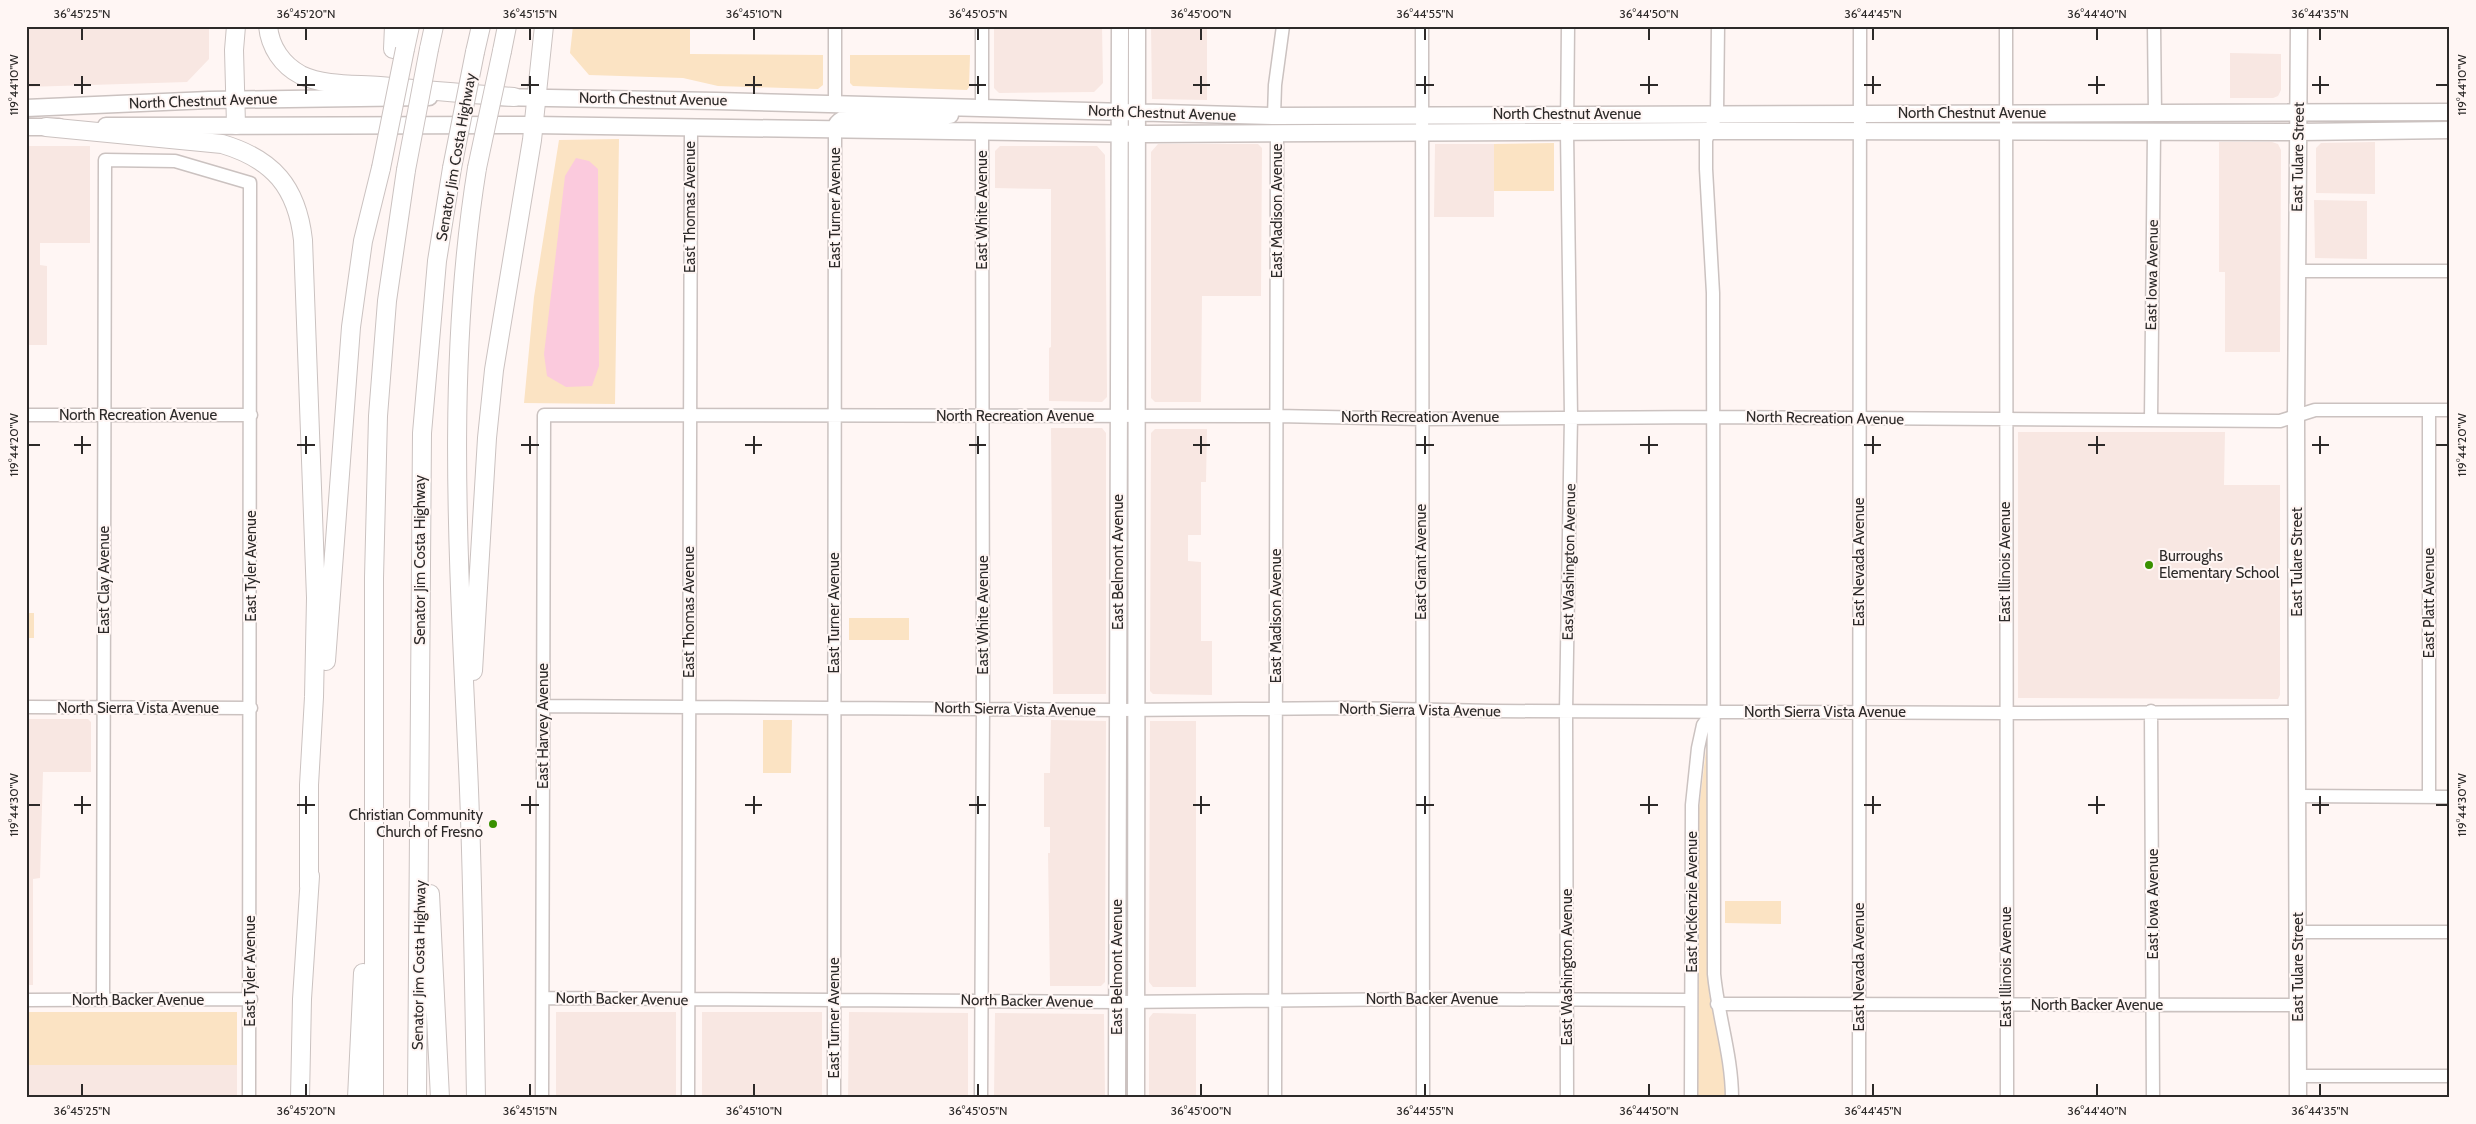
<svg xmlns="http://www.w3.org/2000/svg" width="2476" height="1124" font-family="Cabin,sans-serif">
<rect width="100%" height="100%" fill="#fff6f4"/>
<path fill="#f8e7e2" d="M26,26H209V59L187,82L26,87Z
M994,26H1102L1103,83L1094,92L999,93L994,88Z
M1151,26H1207V100L1152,99Z
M2230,53L2281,54V90L2278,96L2273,98H2230Z
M2219,142H2272L2278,144L2281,150L2280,352H2225V272H2219Z
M2375,142V194L2316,193V148L2321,143Z
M1158,144H1258L1262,148L1261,296H1202L1201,402H1155L1151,398V152Z
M1435,144H1494V217H1434Z
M26,146H90V243H40V265L47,266V345H26Z
M1000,146H1097L1105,155L1107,397L1102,402L1049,401V348L1051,347V189L995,188V151Z
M2314,200L2367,201V259L2315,258Z
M1051,428H1102L1106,433V694H1053Z
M1155,429H1207L1206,482H1201V535H1188V561L1201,562V641H1212V695L1153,694L1150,691L1151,433Z
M2018,432H2225L2224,485H2280V695L2278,699L2018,698Z
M26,719H88L91,722V772H43L40,878L33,879V985H26Z
M1051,720L1106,721L1105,982L1101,986H1050L1048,853H1050V827H1044V773H1050Z
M1150,721H1196V987H1153L1149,982Z
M556,1012H676V1098H556Z
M702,1012H822V1098H702Z
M849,1012L968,1013V1098H848Z
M995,1013L1104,1014L1105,1098H994Z
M1153,1013L1196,1014V1098H1149V1018Z
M26,1065H237V1098H26Z"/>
<path fill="#fbe3c3" d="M573,26H690V54L823,55V85L818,89L718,86L683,78L589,75L570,53Z
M850,55H970L969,87L967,90L853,86L850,83Z
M619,139L615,404L524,403L534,297L559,140Z
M1554,143V191H1494V144Z
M26,613H34V638H26Z
M849,618H909V640H849Z
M763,720H792L791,773H763Z
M1709,725V993L1722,1055L1726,1098H1697L1698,817Z
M1725,901H1781V924L1725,923Z
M26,1012H237V1065H26Z"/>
<path fill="#fbcadd" d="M576,158L589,161L598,169L599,366L592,386L566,387L547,376L544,354L565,176Z"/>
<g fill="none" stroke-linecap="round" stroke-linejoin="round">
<defs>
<path id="minor" d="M1422,26L1423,1098
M1718,26L1717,113L1706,140V169L1713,293L1714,974C1718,1016 1732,1056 1732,1098
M2006,26L2007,1098
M2154,26L2155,114
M835,104V26
M982,108V26
M1274,116L1275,85L1283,26
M2298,271H2450
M2429,410V797
M26,415H251
M2151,419L2154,132
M543,706L1118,710L1348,708L1493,711L2006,713L2297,712
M26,707L251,708
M2151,711L2153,1098
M2299,796L2450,797
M2299,932H2450
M543,998L1118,1002L1424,999L1691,1000
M26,1000L251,999
M103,1000L105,160L175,161L250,183L249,1098
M1717,1004L2298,1005
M2298,1076H2450
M542,1098L544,415L1277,416L1421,419L1713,417L2280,421L2315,410H2450
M688,1098L691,127
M834,1098L835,129
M981,1098L983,707L982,133
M1275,1098L1277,134
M1567,1098L1566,711L1571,416L1567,132L1568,26
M1691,1098L1692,805L1698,748L1703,725L1713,711
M1859,1098L1860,26"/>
<path id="major" d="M501,97L716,101L1274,116L2450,112
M26,108L209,100L429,97
M106,126L533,125L1148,134L1710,131L2299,132L2450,130
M26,127H59
M835,129C836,125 838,122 842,120C858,111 924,120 950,115
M1117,1098L1120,26
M1136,1098L1137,26
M2298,1098L2296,416L2299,26"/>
<path id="highway" d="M268,26C270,47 282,65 301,75C324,86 355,84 380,86C424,90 469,94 514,97
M393,49L394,26
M405,49L410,26
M429,49L434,26
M502,51L507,26
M475,52L481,26
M236,125L234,50L236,26
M46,127L222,144C273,159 297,187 303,240L316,598L314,697L309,785V887
M326,661L351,327L363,241L381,168
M473,671L487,438L494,370L532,140L544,26
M430,894L440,1098
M300,1098L302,999L310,876
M357,1098L363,973
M374,1098V578L378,416L387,301L406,170
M417,1098L422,433L437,261L452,168
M476,1098C474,987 473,876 468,766C459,567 445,366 477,168"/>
</defs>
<use href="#minor" stroke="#cbc2c0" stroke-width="15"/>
<use href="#major" stroke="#cbc2c0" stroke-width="19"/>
<use href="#highway" stroke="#cbc2c0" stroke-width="20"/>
<use href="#minor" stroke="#fff" stroke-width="12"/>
<use href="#major" stroke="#fff" stroke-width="16"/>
<use href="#highway" stroke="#fff" stroke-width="18"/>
<defs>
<path id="highway-bridge" d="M381,168L405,49
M452,168L475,52
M477,168L502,51
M406,170L429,49"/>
</defs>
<use href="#highway-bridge" stroke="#cbc2c0" stroke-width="20" stroke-linecap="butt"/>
<use href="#highway-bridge" stroke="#fff" stroke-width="18"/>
</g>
<path fill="none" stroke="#2d2a29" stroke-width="2" d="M82,28V40M306,28V40M530,28V40M754,28V40M978,28V40M1201,28V40M1425,28V40M1649,28V40M1873,28V40M2097,28V40M2320,28V40M82,76V94M306,76V94M530,76V94M754,76V94M978,76V94M1201,76V94M1425,76V94M1649,76V94M1873,76V94M2097,76V94M2320,76V94M28,85H40M74,85H91M297,85H315M521,85H539M745,85H762M969,85H986M1193,85H1210M1416,85H1434M1640,85H1658M1864,85H1881M2088,85H2105M2312,85H2329M2436,85H2448M82,436V454M306,436V454M530,436V454M754,436V454M978,436V454M1201,436V454M1425,436V454M1649,436V454M1873,436V454M2097,436V454M2320,436V454M28,445H40M74,445H91M297,445H315M521,445H539M745,445H762M969,445H986M1193,445H1210M1416,445H1434M1640,445H1658M1864,445H1881M2088,445H2105M2312,445H2329M2436,445H2448M82,796V814M306,796V814M530,796V814M754,796V814M978,796V814M1201,796V814M1425,796V814M1649,796V814M1873,796V814M2097,796V814M2320,796V814M28,805H40M74,805H91M297,805H315M521,805H539M745,805H762M969,805H986M1193,805H1210M1416,805H1434M1640,805H1658M1864,805H1881M2088,805H2105M2312,805H2329M2436,805H2448M82,1084V1096M306,1084V1096M530,1084V1096M754,1084V1096M978,1084V1096M1201,1084V1096M1425,1084V1096M1649,1084V1096M1873,1084V1096M2097,1084V1096M2320,1084V1096"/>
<g fill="#399100" stroke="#fff6f4" stroke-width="2">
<circle cx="2149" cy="565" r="5"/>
<circle cx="493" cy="824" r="5"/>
</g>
<g text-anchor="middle" stroke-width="4" stroke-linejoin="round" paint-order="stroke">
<g font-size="15" fill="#2d2a29" stroke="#fff6f4">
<text transform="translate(653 99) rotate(1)" y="5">North Chestnut Avenue</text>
<text transform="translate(203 101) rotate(-2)" y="5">North Chestnut Avenue</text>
<text transform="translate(1162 113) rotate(2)" y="5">North Chestnut Avenue</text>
<text x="1972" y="118">North Chestnut Avenue</text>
<text x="1567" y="119">North Chestnut Avenue</text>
<text transform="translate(456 157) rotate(-80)" y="5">Senator Jim Costa Highway</text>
<text transform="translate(2298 157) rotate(-89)" y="5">East Tulare Street</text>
<text transform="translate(690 207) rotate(-90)" y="5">East Thomas Avenue</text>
<text transform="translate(835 208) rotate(-90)" y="5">East Turner Avenue</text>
<text transform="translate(982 210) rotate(-90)" y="5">East White Avenue</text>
<text transform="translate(1277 211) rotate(-90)" y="5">East Madison Avenue</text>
<text transform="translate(2152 275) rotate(-89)" y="5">East Iowa Avenue</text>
<text x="138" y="420">North Recreation Avenue</text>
<text x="1015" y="421">North Recreation Avenue</text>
<text x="1420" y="422">North Recreation Avenue</text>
<text transform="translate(1825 418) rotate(1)" y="5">North Recreation Avenue</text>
<text transform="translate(420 560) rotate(-90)" y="5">Senator Jim Costa Highway</text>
<text transform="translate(1118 562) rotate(-90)" y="5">East Belmont Avenue</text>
<text transform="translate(1421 562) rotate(-90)" y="5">East Grant Avenue</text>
<text transform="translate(1569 562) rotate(-89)" y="5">East Washington Avenue</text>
<text transform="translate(1859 562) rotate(-90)" y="5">East Nevada Avenue</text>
<text transform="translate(2005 562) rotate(-90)" y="5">East Illinois Avenue</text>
<text transform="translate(2297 562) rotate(-90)" y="5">East Tulare Street</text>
<text transform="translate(251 566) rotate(-90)" y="5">East Tyler Avenue</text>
<text transform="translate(104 580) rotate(-90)" y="5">East Clay Avenue</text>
<text transform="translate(2429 603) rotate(-90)" y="5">East Platt Avenue</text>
<text transform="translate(689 612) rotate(-90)" y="5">East Thomas Avenue</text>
<text transform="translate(834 613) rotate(-90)" y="5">East Turner Avenue</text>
<text transform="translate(983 615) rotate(-90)" y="5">East White Avenue</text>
<text transform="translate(1276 616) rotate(-90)" y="5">East Madison Avenue</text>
<text x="138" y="713">North Sierra Vista Avenue</text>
<text transform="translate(1015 709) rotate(1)" y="5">North Sierra Vista Avenue</text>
<text transform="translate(1420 710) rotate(1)" y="5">North Sierra Vista Avenue</text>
<text x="1825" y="717">North Sierra Vista Avenue</text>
<text transform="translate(543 726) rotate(-90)" y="5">East Harvey Avenue</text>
<text transform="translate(1692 902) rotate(-90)" y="5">East McKenzie Avenue</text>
<text transform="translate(2153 904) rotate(-90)" y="5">East Iowa Avenue</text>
<text transform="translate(419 965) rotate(-89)" y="5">Senator Jim Costa Highway</text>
<text transform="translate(1117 967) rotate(-90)" y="5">East Belmont Avenue</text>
<text transform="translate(1567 967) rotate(-90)" y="5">East Washington Avenue</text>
<text transform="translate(1859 967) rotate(-90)" y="5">East Nevada Avenue</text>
<text transform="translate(2006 967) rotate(-90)" y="5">East Illinois Avenue</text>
<text transform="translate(2298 967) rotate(-90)" y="5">East Tulare Street</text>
<text transform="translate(250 971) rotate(-90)" y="5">East Tyler Avenue</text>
<text transform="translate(622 999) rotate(1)" y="5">North Backer Avenue</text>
<text x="1432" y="1004">North Backer Avenue</text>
<text x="138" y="1005">North Backer Avenue</text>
<text transform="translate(1027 1001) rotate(1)" y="5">North Backer Avenue</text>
<text x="2097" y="1010">North Backer Avenue</text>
<text transform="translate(834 1018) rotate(-90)" y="5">East Turner Avenue</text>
</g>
<g font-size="15" fill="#2d2a29" stroke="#fff6f4" text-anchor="start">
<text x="2159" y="561">Burroughs<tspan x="2159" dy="17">Elementary School</tspan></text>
<text x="483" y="820" text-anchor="end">Christian Community<tspan x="483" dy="17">Church of Fresno</tspan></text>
</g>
</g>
<rect width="2476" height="1124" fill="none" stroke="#fff6f4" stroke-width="55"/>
<rect x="28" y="28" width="2420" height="1068" fill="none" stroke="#2d2a29" stroke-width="2"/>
<g font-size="12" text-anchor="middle" fill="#2d2a29">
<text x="82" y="18">36°45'25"N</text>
<text x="306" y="18">36°45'20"N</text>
<text x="530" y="18">36°45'15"N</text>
<text x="754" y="18">36°45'10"N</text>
<text x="978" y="18">36°45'05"N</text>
<text x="1201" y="18">36°45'00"N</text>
<text x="1425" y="18">36°44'55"N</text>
<text x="1649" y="18">36°44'50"N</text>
<text x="1873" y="18">36°44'45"N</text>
<text x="2097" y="18">36°44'40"N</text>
<text x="2320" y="18">36°44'35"N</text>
<text transform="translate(2462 85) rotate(-90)" y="4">119°44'10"W</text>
<text transform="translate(14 85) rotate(-90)" y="4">119°44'10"W</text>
<text transform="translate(2462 445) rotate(-90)" y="4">119°44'20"W</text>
<text transform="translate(14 445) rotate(-90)" y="4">119°44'20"W</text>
<text transform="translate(2462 805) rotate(-90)" y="4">119°44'30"W</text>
<text transform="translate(14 805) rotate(-90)" y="4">119°44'30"W</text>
<text x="82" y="1115">36°45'25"N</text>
<text x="306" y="1115">36°45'20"N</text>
<text x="530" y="1115">36°45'15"N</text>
<text x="754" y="1115">36°45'10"N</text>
<text x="978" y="1115">36°45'05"N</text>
<text x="1201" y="1115">36°45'00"N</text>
<text x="1425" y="1115">36°44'55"N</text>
<text x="1649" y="1115">36°44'50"N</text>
<text x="1873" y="1115">36°44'45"N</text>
<text x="2097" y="1115">36°44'40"N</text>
<text x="2320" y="1115">36°44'35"N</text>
</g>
</svg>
